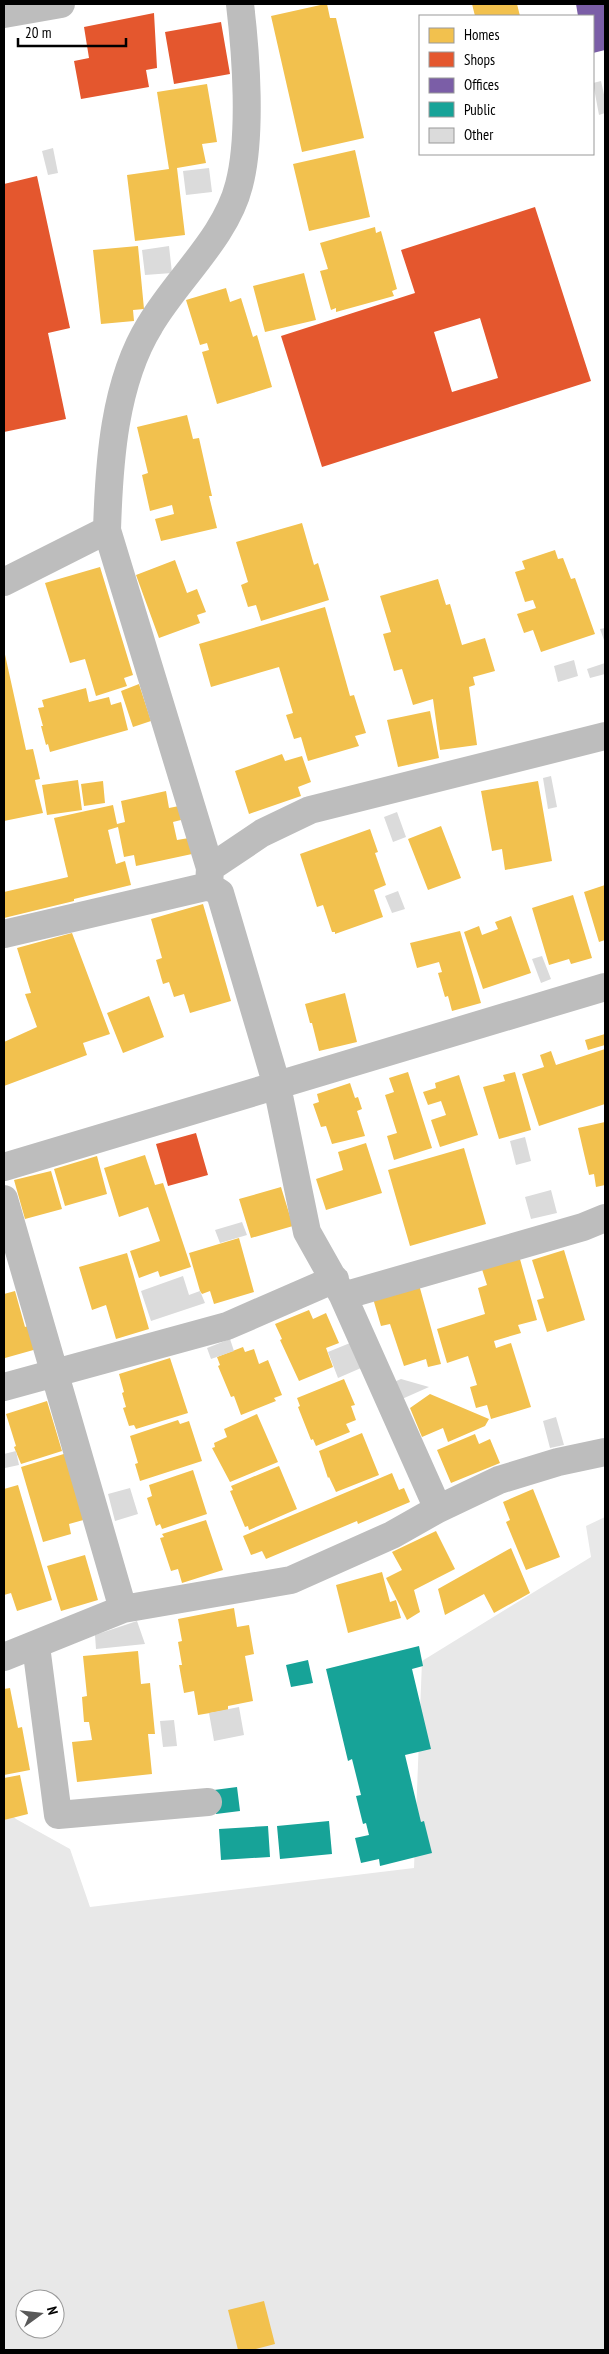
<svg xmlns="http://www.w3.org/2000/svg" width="609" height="2354" font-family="'PT Sans Narrow',sans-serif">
<rect width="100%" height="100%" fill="#fff"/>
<path fill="#e8e8e8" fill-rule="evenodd" d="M605,1517V2350H4V1808L16,1819L70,1849L90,1907L414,1868L422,1661L591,1557L586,1526ZM25,2299H55V2329H25Z"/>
<path fill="#f2c14e" d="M325,4H327L330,18H336L364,138L302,152L271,16Z
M472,4H517L520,16H475Z
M207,84L217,142L202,144L206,163L177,168L185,235L135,241L127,175L169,169L157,92Z
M355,150L370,217L309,231L293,164Z
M375,227L376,233L381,231L397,289L392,291L394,296L336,312V308L331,310L320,271L328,269L320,243Z
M138,246L144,309L133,310L134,321L101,324L93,250Z
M304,273L316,320L265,332L253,286Z
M226,288L230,302L241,298L253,337L257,335L272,387L217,404L202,352L209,350L207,343L200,345L186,300Z
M187,415L193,439L199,438L212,496H209L217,528L161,541L155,519L174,514L172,505L150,511L142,475L148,473L137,427Z
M302,523L314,565L318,563L329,600L261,621L256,605L248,607L241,585L248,582L236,542Z
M555,550L558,559L563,558L571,579L575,578L595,634L541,652L533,630L524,633L517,614L536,608L533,600L525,602L515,572L525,569L522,561Z
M175,560L187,593L197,589L206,612L197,615L200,623L159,638L136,575Z
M100,567L133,675L124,678L127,686L96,696L85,659L70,663L45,583Z
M438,579L446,605L450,604L462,645L485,638L495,671L473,677L475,685L469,687L477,745L440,750L433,699L413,705L402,669L394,671L383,634L391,632L380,596Z
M325,607L350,696L354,695L366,733L355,736L359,746L308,761L301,737L294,739L286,715L293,713L279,667L211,687L199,644Z
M4,650L26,750L33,749L40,779L35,780L36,785L43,813L4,821Z
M139,684L151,721L133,727L121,691Z
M86,688L89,702L109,697L111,705L121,702L128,730L50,752L48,744L46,745L41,726H43L38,708L44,707L42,700Z
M430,711L439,758L398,767L387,720Z
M282,754L285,761L302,756L311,782L298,787L301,796L249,814L235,771Z
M78,780L82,810L47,815L42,785Z
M103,781L105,803L84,806L81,784Z
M538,781L552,861L505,870L502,849L492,851L481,791Z
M166,791L169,808L179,806L181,820L173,822L177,840L189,838L192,854L136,866L134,855L124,857L118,827L108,830L116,864L125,861L131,885L74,899V901L4,918V892L68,877L54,818L113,805L117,824L125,822L121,801Z
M441,826L461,878L428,890L408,839Z
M370,829L378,852L375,853L386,885L374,890L383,917L335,934V932H332L323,905L317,907L300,854Z
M605,885V940L599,942L584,892Z
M573,895L592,958L571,964L569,959L549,965L532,908Z
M203,904L231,1001L190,1013L184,994L174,997L169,982L163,984L156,960L162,958L151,919Z
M511,916L531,973L483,989L464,932L479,926L482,935L498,929L495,922Z
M460,931L481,1003L452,1011L448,996L445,997L438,973L442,972L439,962L417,968L410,943Z
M72,933L110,1034L83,1043L87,1055L4,1086V1042L37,1027L25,994L31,993L17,948Z
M345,993L357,1042L319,1051L312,1023H310L305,1004Z
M149,996L164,1037L123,1053L107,1013Z
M605,1034V1045L588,1050L585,1040Z
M605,1049V1104L539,1126L522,1074L544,1067L540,1055L551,1051L556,1065Z
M408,1072L432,1148L394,1160L387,1136L397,1133L385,1095L394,1092L389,1078Z
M515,1072L531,1130L499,1139L483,1087L505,1081L503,1075Z
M459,1075L478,1135L440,1147L431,1120L446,1115L441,1101L428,1105L423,1092L436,1088L435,1083Z
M350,1083L355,1098L358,1097L362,1109L357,1111L365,1136L332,1144L326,1126L321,1127L313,1104L319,1102L317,1094Z
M605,1122V1185L596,1187L594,1174L589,1175L578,1128Z
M366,1143L382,1193L326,1210L316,1179L343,1170L338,1152Z
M464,1148L486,1224L410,1246L388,1170Z
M145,1155L155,1185L163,1183L191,1267L160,1277L158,1271L139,1278L130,1251L160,1241L148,1207L119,1217L104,1168Z
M97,1156L107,1194L65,1206L54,1169Z
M51,1171L62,1209L25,1219L14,1180Z
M281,1187L293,1226L251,1238L239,1199Z
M239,1238L254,1292L214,1304L210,1291L202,1294L200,1291L189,1253Z
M564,1250L585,1320L547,1332L537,1300L544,1298L532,1260Z
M518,1252L537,1320L518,1325L521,1333L494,1341L496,1348L511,1343L531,1407L491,1419L487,1405L476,1408L470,1387L477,1385L468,1356L447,1363L437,1329L485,1314L478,1288L487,1285L480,1263Z
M127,1253L149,1329L116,1339L106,1305L92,1310L79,1267Z
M418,1281L441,1364L428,1367L426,1359L404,1366L390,1324L381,1326L372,1295Z
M15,1291L25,1327L30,1325L37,1349L5,1358L4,1294Z
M309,1310L313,1319L326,1313L339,1343L326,1348L333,1367L299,1381L280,1340L282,1339L275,1324Z
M243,1347L245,1352L254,1349L259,1364L268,1360L282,1395L274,1398L276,1401L241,1415L234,1396L231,1397L218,1366L220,1365L217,1357Z
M170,1358L188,1413L136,1429L134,1425L129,1426L123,1408L126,1407L122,1393L124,1392L119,1374Z
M344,1379L355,1405L351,1406L356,1420L346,1424L350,1432L316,1446L313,1439L311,1440L298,1407L300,1406L297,1398Z
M430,1394L489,1419L485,1426L448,1442L443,1428L422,1437L410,1408Z
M47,1401L62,1451L21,1464L14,1447L16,1446L6,1414Z
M257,1414L278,1462L230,1482L212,1448L215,1447L214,1443L227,1437L224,1429Z
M178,1420L180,1424L189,1421L202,1461L140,1481L135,1464L138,1463L130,1436Z
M362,1433L379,1475L336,1492L329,1477L328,1478L319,1451Z
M475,1434L479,1444L490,1439L500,1463L451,1483L437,1450Z
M67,1453L87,1519L69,1524L71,1534L43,1542L21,1467Z
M279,1466L297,1509L249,1530L248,1526L245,1527L230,1491L233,1490L231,1486Z
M193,1470L207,1514L162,1529L160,1524L156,1526L147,1498L152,1496L149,1485Z
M392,1473L399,1490L404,1488L410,1502L358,1524L357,1521L266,1559L262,1551L251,1555L243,1536Z
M18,1485L52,1600L17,1611L11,1593L4,1595V1489Z
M533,1489L560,1557L526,1570L506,1522L510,1520L503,1502Z
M206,1520L223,1570L182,1583L178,1569L171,1571L160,1538L164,1537L162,1534Z
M436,1531L455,1569L414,1590L420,1612L407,1620L386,1578L402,1570L392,1552Z
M511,1548L530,1593L494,1613L484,1594L445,1615L438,1589Z
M85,1555L98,1600L61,1611L47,1566Z
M382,1572L390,1602L396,1600L401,1618L348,1633L336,1585Z
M234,1608L237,1627L249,1625L254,1654L245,1656L253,1701L228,1706V1710L198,1715L194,1691L184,1693L179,1665H182L178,1642L182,1641L178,1619Z
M138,1651L141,1684L150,1683L155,1734H148L152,1774L77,1782L72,1742L92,1740L89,1722H84L82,1697L87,1696L83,1656Z
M10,1688L18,1728L22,1727L30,1770L4,1775V1689Z
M20,1775L28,1814L4,1820V1778Z
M264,2301L275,2344L252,2350H238L228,2310Z"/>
<path fill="#e4572e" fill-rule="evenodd" d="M154,13L157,68L146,70L149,87L81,99L74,61L89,58L84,27Z
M221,22L230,74L174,84L165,32Z
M37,176L70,328L48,333L66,419L4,432V184Z
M535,207L591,381L322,467L281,336L415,293L401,250ZM480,318L498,378L452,392L434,332Z
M196,1133L208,1175L168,1186L156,1144Z"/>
<path fill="#7b5ea7" d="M576,4H605V50L593,53V16H578Z"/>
<path fill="#17a398" d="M419,1646L423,1666L412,1669L431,1749L405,1755L421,1822L424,1821L432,1853L380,1866L379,1859L361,1863L355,1838L369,1835L366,1823L363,1824L356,1796L361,1795L352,1759L348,1761L326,1669Z
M308,1660L313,1683L291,1687L286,1665Z
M237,1787L240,1811L216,1814L214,1790Z
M329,1821L332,1854L280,1859L277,1826Z
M268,1826L270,1857L221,1860L219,1829Z"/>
<path fill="#dbdbdb" d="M601,81L605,99V113L599,115L593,83Z
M53,148L58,173L48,175L42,151Z
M209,168L212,192L186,195L183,171Z
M169,246L172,273L145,275L142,250Z
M605,628V643L600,629Z
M574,660L578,676L558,682L554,666Z
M605,663V674L590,678L587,669Z
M551,776L557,807L548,809L543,778Z
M397,812L406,837L393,842L384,817Z
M398,891L405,909L392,913L385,896Z
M542,956L551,979L541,983L532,959Z
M525,1137L531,1161L516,1165L510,1141Z
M551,1190L557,1213L531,1219L525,1197Z
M242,1222L247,1235L220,1243L215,1230Z
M183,1276L189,1295L200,1291L205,1303L151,1321L141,1291Z
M230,1339L234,1351L211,1359L207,1348Z
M350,1343L361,1368L338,1378L328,1352Z
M401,1379L429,1387L402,1399L394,1382Z
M556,1417L564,1445L550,1448L543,1421Z
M16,1451L19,1465L5,1468L4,1454Z
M130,1488L138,1514L115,1521L108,1494Z
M137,1621L145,1644L96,1649L95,1635Z
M239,1707L244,1735L214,1741L209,1713Z
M174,1720L177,1746L163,1747L160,1721Z"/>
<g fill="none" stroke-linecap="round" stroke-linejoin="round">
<path stroke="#bdbdbd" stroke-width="28" d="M4,14L61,4
M4,582L107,530
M210,868L262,833L310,810L605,736
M209,886L210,868L107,530C109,463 114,383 150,325C177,279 226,237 239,185C252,136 246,54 240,4
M4,934L209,886L220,893L277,1086L307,1232L343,1296L438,1509
M4,1167L605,987
M4,1199L123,1609
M343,1296L583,1227L605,1218
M4,1387L227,1326L335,1279
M36,1646L58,1815L208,1802
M4,1657L123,1609L291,1580L392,1535L438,1509L499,1480L558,1462L605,1452"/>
</g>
<rect width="609" height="2354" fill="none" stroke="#000000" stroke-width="10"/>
<rect x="419" y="15" width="175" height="140" fill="#ffffff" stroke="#999999"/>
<rect x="429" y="28" width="25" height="15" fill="#f2c14e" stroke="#999999"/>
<text x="464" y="40" font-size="15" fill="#000000">Homes</text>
<rect x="429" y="52" width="25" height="15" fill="#e4572e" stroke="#999999"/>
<text x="464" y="65" font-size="15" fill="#000000">Shops</text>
<rect x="429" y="78" width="25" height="15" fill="#7b5ea7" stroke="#999999"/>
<text x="464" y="90" font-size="15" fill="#000000">Offices</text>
<rect x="429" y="102" width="25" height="15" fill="#17a398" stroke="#999999"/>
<text x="464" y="115" font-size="15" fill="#000000">Public</text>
<rect x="429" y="128" width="25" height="15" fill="#dbdbdb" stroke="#999999"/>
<text x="464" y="140" font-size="15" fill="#000000">Other</text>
<g transform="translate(40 2314) rotate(75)"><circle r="24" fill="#ffffff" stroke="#999999"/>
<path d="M0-4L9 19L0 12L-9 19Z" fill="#595959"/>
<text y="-8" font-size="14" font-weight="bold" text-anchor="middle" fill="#000000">N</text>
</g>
<path d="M18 38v8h108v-8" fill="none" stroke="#000000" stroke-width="2.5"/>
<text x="25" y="38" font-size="15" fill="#000000" stroke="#ffffff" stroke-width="4" paint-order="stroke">20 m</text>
</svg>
